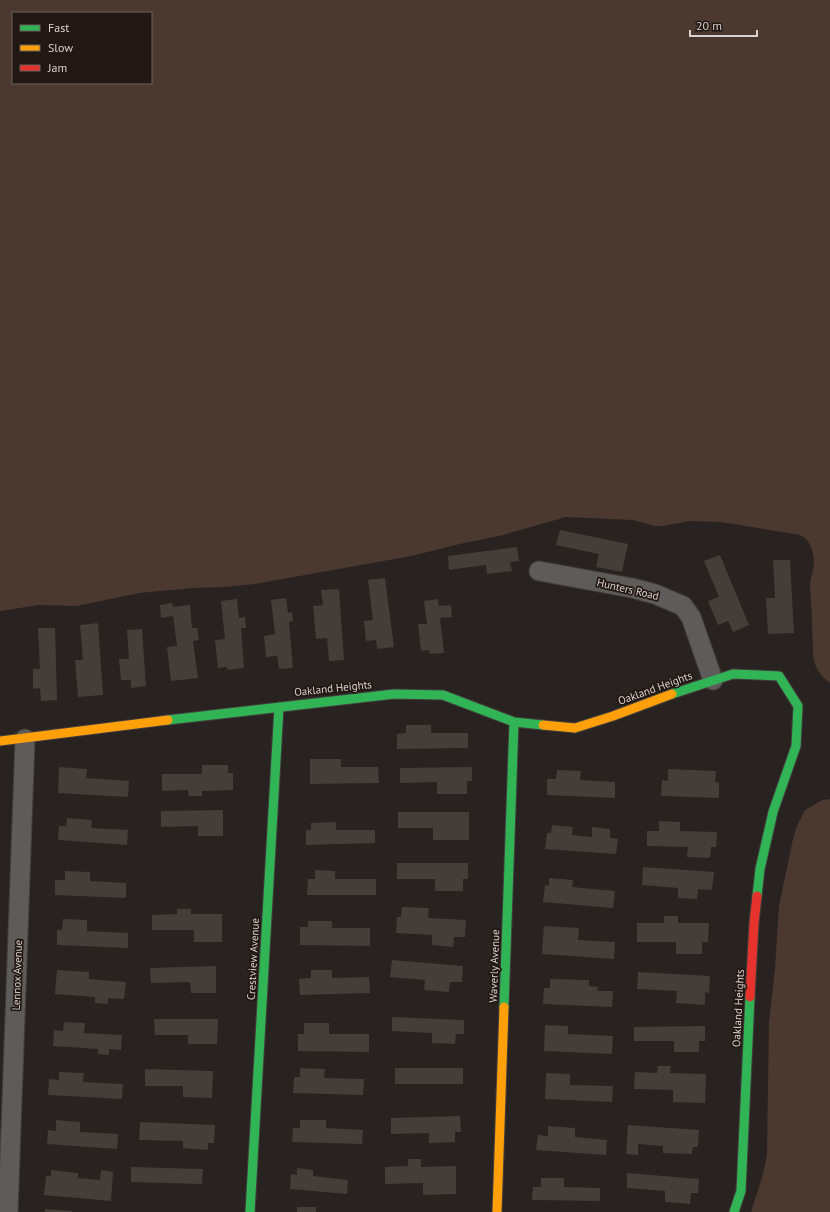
<svg xmlns="http://www.w3.org/2000/svg" width="830" height="1212" font-family="'PT Sans',sans-serif">
<rect width="100%" height="100%" fill="#282320"/>
<path fill="#4b3930" fill-rule="evenodd" d="M0,0H830V683C823,678 818,672 815,664C813,659 813,654 813,649C812,633 812,616 811,600C811,595 810,590 810,585C810,579 812,575 813,570C816,557 812,541 800,535L721,522L690,521L663,526H655L633,520L566,517L499,536L464,543L411,556L255,584L223,587L193,588L139,593L77,606L39,605L0,611ZM13,13H151V83H13Z
M830,799V1212H751C757,1192 765,1173 767,1152L769,1023L775,968L779,906L793,839L797,826L805,810L822,800Z"/>
<path fill="#443d38" d="M560,530L628,544L622,572L596,567L599,554L556,545Z
M517,547L519,561L510,562L512,571L487,574L486,565L449,570L448,556Z
M720,555L749,625L733,632L728,621L718,625L708,601L719,597L704,561Z
M773,560H790L794,633L768,634L766,598H775Z
M385,578L394,647L377,649L376,640L366,641L364,621L373,620L368,580Z
M339,589L344,660L329,661L327,638L316,639L313,606L323,605L321,590Z
M286,598L288,613L292,612L293,621L289,622L293,668L279,669L277,656L266,657L264,636L275,634L271,600Z
M237,599L239,618L245,617L246,628H241L244,668L227,670V667L218,668L215,640L225,639L221,601Z
M438,599L439,606L451,605L452,617L440,618L444,653L430,654L429,650L421,651L418,624H427L424,601Z
M172,603L173,607L190,605L192,628H197L199,640L193,641L198,678L171,681L167,647L177,646L173,616L161,618L160,605Z
M98,623L103,695L78,697L75,660H83L80,625Z
M38,628H55L57,700L41,701L40,688L33,689V669H40Z
M142,629L146,686L131,688V680H121L119,659H129L127,630Z
M406,725H431V733H468V748L397,749V734L406,733Z
M310,759H341V767H378L379,783L310,784Z
M202,765H228V773H233V790L202,791V796H189L188,790L162,791V774H202Z
M59,767L87,769L86,778L129,781L128,797L58,793Z
M472,767V781H467V794H437V782L400,783V768Z
M668,769L716,771L715,782L719,783V798L661,796L662,780L668,781Z
M557,770L581,771L580,780L615,782V798L547,795V779H556Z
M223,810V836H198V826L161,827V811Z
M398,812H469V840H433V828H398Z
M67,818L92,820L91,828L128,830L127,845L58,840L59,826H66Z
M659,821L680,822V831L717,832L716,847H711L710,858L687,857L688,847L647,846V831H659Z
M336,822V830H375V843L306,845V830H311V823Z
M552,825L573,827L572,835L592,837V827L610,829V838L618,839L616,854L545,849L547,833H551Z
M397,863H468V879H463V891H435V879H397Z
M643,867L714,872L712,890L698,889L697,899L678,898V888L642,885Z
M315,870L335,871V879H376V895H307L308,879H315Z
M65,871L90,872V881L126,883V898L55,895V880H65Z
M549,878L573,880L572,887L615,891L613,908L543,902L545,885L549,886Z
M402,907L429,908L428,918L466,920L465,937H454L453,947L432,945V935L396,933L397,917H401Z
M177,909H191V914H222V942H194V930H152V915L177,914Z
M664,916H678V923H709L708,942H702V954H676V942H637V923H664Z
M63,919L87,920V931L128,933V948L57,945V930H62Z
M308,921H332V928H370V946L300,945V927H308Z
M544,926L579,928L578,940L615,942L614,959L542,954Z
M392,960L463,966L462,982H450L449,992L424,990L425,980L390,977Z
M216,966V993H191L190,982L151,983L150,968Z
M57,970L89,972V979L126,982L124,999L108,998V1004L95,1003V997L55,994Z
M311,970H332V978L369,977L370,993L300,995L299,979L311,978Z
M638,972L710,976L709,993L705,992V1005L676,1003L677,991L637,989Z
M550,979L589,980V986L598,987L597,991H613L612,1007L543,1004L544,988H550Z
M392,1017L464,1020V1034H456L455,1044L432,1043V1033L392,1031Z
M154,1019H218L217,1044H188V1035H155Z
M64,1022L85,1023L84,1033L122,1035L121,1050L109,1049V1055L98,1054V1049L53,1046L54,1030L63,1031Z
M304,1023H329V1034H369V1052L298,1051V1034H304Z
M545,1025L568,1026V1034L613,1036L612,1054L544,1051Z
M705,1026V1041H699V1052H674V1041H634V1027Z
M658,1066H671L670,1073L706,1074L705,1103L673,1102V1090L634,1089L635,1072L657,1073Z
M300,1068L325,1069L324,1078L364,1079L363,1095L293,1093L294,1077H300Z
M395,1068H463V1084H395Z
M145,1069L213,1071L212,1098L183,1097V1086H145Z
M59,1072L84,1073L83,1082L123,1084L122,1099L48,1095L49,1079L59,1080Z
M546,1073L570,1074V1085L613,1086L612,1102L545,1099Z
M460,1116L461,1132H455V1142L429,1143V1133L391,1134V1118Z
M56,1120L80,1122V1132L118,1134L117,1149L47,1144L48,1130L56,1131Z
M300,1120H326V1128L363,1130L362,1144L292,1142L293,1128H300Z
M140,1122L215,1125L214,1143H208V1150L183,1148V1141L139,1140Z
M628,1125L699,1130L698,1147H693L692,1154L663,1153V1146L638,1144V1155L626,1154Z
M548,1126L575,1128V1137L607,1140L606,1155L536,1150L538,1135L548,1136Z
M408,1159H421V1167L456,1166V1194L423,1195V1183L385,1184V1167L408,1166Z
M131,1167L203,1169L202,1184L131,1182Z
M297,1168L313,1170V1176L348,1180L347,1194L290,1189L291,1174L297,1175Z
M51,1170L78,1173V1178L100,1180L101,1170L113,1172L111,1201L44,1195L46,1176H51Z
M627,1173L699,1179L698,1193H691L690,1204L665,1202V1191L627,1188Z
M541,1178H564V1187L600,1188V1201L532,1200L533,1187H541Z
M297,1207H316V1212H297Z
M45,1209L72,1211V1212H45Z"/>
<g fill="none" stroke-linecap="round" stroke-linejoin="round">
<defs>
<path id="street" d="M539,571L632,588L655,594L683,606L691,617L713,680
M8,1212L25,739"/>
<path id="fast" d="M672,694L733,674L779,676L798,706L796,746L773,812L760,869L757,896
M168,720L394,694L443,695L514,722L543,725
M504,1007L514,722
M250,1212L279,707
M734,1212L741,1191L750,997"/>
<path id="slow" d="M543,725L575,728L613,716L672,694
M0,741L168,720
M497,1212L504,1007"/>
<path id="jam" d="M750,997L754,923L757,896"/>
</defs>
<use href="#street" stroke="#433f3d" stroke-width="21"/>
<use href="#fast" stroke="#433f3d" stroke-width="11"/>
<use href="#slow" stroke="#433f3d" stroke-width="11"/>
<use href="#jam" stroke="#433f3d" stroke-width="11"/>
<use href="#street" stroke="#5e5c5b" stroke-width="19"/>
<use href="#fast" stroke="#30b455" stroke-width="9"/>
<use href="#slow" stroke="#ff9f0a" stroke-width="9"/>
<use href="#jam" stroke="#e5322d" stroke-width="9"/>
</g>
<g text-anchor="middle" stroke-width="3.5" stroke-linejoin="round" paint-order="stroke">
<g font-size="11" fill="#d9d2cf" stroke="#221813">
<text transform="translate(628 589) rotate(13)" y="4">Hunters Road</text>
<text transform="translate(333 688) rotate(-6)" y="4">Oakland Heights</text>
<text transform="translate(655 688) rotate(-20)" y="4">Oakland Heights</text>
<text transform="translate(253 959) rotate(-87)" y="4">Crestview Avenue</text>
<text transform="translate(494 966) rotate(-88)" y="4">Waverly Avenue</text>
<text transform="translate(17 975) rotate(-88)" y="4">Lennox Avenue</text>
<text transform="translate(738 1008) rotate(-87)" y="4">Oakland Heights</text>
</g>
</g>
<rect x="12" y="12" width="140" height="72" fill="#221813" stroke="#6b625e"/>
<rect x="20" y="25" width="20" height="6" fill="#30b455" stroke="#6b625e"/>
<text x="48" y="32" font-size="12" fill="#d9d2cf">Fast</text>
<rect x="20" y="45" width="20" height="6" fill="#ff9f0a" stroke="#6b625e"/>
<text x="48" y="52" font-size="12" fill="#d9d2cf">Slow</text>
<rect x="20" y="65" width="20" height="6" fill="#e5322d" stroke="#6b625e"/>
<text x="48" y="72" font-size="12" fill="#d9d2cf">Jam</text>
<path d="M690 30v6h67v-6" fill="none" stroke="#d9d2cf" stroke-width="2"/>
<text x="696" y="30" font-size="12" fill="#d9d2cf" stroke="#221813" stroke-width="3" paint-order="stroke">20 m</text>
</svg>
